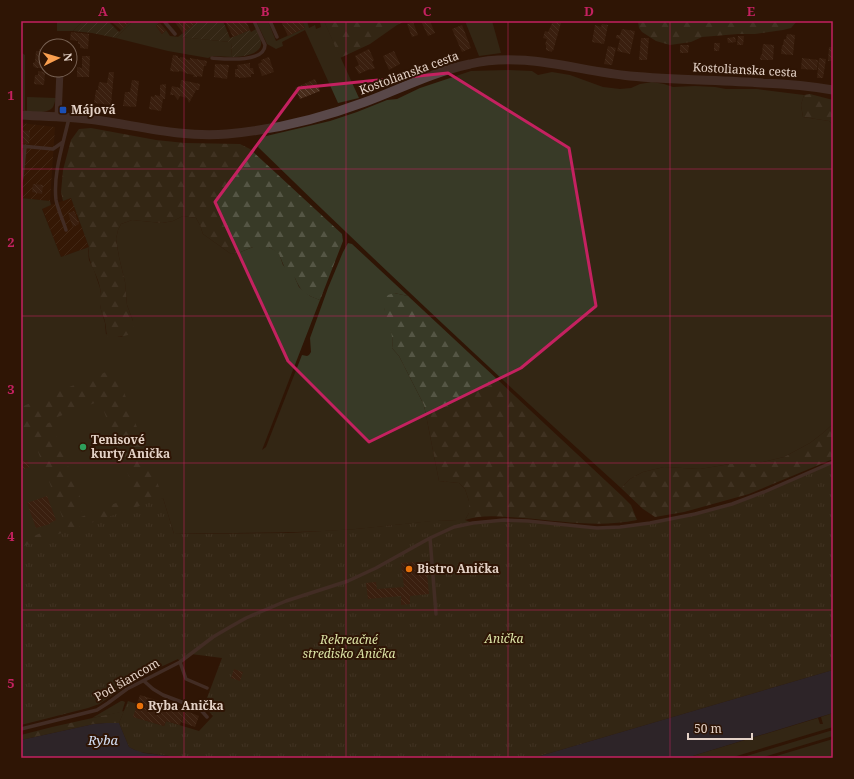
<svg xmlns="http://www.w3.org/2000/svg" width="854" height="779" font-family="'Noto Serif',serif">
<defs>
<pattern id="industrial-furrows" width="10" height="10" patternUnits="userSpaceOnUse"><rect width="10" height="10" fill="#3c1c06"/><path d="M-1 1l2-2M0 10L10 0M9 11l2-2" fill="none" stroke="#583c29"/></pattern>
<pattern id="forest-firs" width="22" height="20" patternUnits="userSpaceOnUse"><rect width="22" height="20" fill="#383a27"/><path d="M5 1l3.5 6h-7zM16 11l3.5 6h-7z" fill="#555645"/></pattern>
<pattern id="park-tufts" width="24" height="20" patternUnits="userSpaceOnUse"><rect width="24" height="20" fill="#383a27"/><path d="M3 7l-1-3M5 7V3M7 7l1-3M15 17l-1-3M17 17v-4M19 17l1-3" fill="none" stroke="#555645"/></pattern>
<pattern id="garden-furrows" width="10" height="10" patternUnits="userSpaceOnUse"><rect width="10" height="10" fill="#383a27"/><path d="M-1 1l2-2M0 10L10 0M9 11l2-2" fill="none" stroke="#555645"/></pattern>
<pattern id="building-back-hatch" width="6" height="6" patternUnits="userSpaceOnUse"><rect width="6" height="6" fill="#482c1b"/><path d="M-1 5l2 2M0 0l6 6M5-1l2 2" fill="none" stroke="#624a3b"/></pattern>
</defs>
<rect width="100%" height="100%" fill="#2f1505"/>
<path fill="url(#industrial-furrows)" d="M21,123L55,127L50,201L21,198Z
M71,198L89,247L61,257L42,208Z"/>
<path fill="#383a27" d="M57,21H83L73,31H57Z
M133,21H161L156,26L162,34L166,30L170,36L231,42L232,57L213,56L208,58L168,51L116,38Z
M256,21H268L276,41L305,28L302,21H307L309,28L315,25L316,29L321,27L320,22L324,21L359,98L338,103L305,30L282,42L283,46L276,49L267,44Z
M465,21H492L501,53L479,56Z
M22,53L25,55V111L21,109Z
M508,70L532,71L538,75L552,72L570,75L603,87L620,89L631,88L640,84L652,82L664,84L673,87L695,86L715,87L726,89H757L804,95L801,105L803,117L829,121L833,125V424L823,433L810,443L784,457L754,464H730L700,469L664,467L643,472L630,479L621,488C498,377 377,263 258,147L262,137L330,121L357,112L387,100L397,99L420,88L471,71Z
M27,97L56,98C55,101 54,105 53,107C48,114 34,112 27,112Z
M21,198L50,201L51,205L42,209L61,257L89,247L88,251L89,260L94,270L100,288V306L105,323L106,334L114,337H122L133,321L127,305L125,282L119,257L116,239L118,230L121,224L132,220L162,223L173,221L183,216L196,218L200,225L203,234L231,254L238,253L253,247H269L279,253L283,265L295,278L299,287L310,296L320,300L262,450L266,447L302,355L307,356L309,355L311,352L310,338L328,288L343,252L348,243L352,244L408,296L394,293L384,308C388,320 395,336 392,348L399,356L424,405L439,481L459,483L465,489L469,501V513L465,520C428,520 392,526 356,529C296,534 235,532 174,534L163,498L21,547Z
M121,701H123L125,702L122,712L92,718Z
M833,713V727L730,758H686L818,718L820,724H823L821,717Z
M833,730V736L760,758H740Z
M833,739V758H768L773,757Z"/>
<path fill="url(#forest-firs)" d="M324,21H405L397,25L370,44L340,58Z
M638,21H797L791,28L783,30L755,34H738L702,37L691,42L670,45L656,41L642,32L639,28Z
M810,94L833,100V125L829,121L803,117L801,105L804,95Z
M91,128L156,140L185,143L240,144L250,149L342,234L343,241L320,300C306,295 301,292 295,278L288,276L279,254L269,247H253L238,253L231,254L203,234L200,225L196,218L183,216L173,221L162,223L132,220L121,224L118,230L116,239L119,257L125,282L127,305L133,321L134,332C126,338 117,335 109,340C105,332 107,330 105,322C104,316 100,310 100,304C99,299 101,293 100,288C98,274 86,261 89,247L71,198L63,201L61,192L63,170L71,140L79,129Z
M394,293L408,296L622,496L631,505L637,520C599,528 561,521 523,518C503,517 484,514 465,520L469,513V501L465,489L459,483L439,481L424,405L399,356L392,348C395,334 386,322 384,308C384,305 384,302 384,299L388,295Z
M113,369L116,376H118L163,498L21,569V541L136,495L100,401L28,428L27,429V430L23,431L22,430H21V407Z
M51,422L85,510L63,519L30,430Z
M833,424V459L749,494L684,512L655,517L643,509L621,488L630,479L643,472L664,467L700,469L730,464H754L784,457L810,443L823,433Z
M124,711L119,723H106L94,724L21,740V735L52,727Z"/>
<path fill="url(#park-tufts)" d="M833,462V670L533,758H185L139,752L129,747L119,723L128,701L137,704L134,717L164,726L166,721L199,731L213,716L204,706L222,658L191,654L180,662L178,659L141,676L99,704L88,708L21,725V547L163,498L174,534L288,533L356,529L431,521L458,520H465L473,523L504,520L597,528L650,523L732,504Z"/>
<path fill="url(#garden-furrows)" d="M83,21H108L119,32L130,21H133L116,38L92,33L73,31Z
M198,21H223L230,38L250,30L251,32L256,29C258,33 262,40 261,45C259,55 241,57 232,57L231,42L178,37Z"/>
<path fill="#2a3752" d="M833,670V713L686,758H533Z
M106,723H119L129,747L135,750L144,753L185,758H21V740L94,724Z"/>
<path fill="url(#building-back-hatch)" d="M111,21H130L121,30Z
M174,21H199L183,33Z
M225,21H246L250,30L233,37Z
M281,21H302L305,28L288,36Z
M421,21H430L435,33L428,36Z
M553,21L561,23L553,51L552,50V52L546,50V45L545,44L547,39L543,38L545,31L548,32Z
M413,22L418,35L412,37L407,24Z
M160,23L166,30L162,34L156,26Z
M602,24L608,25L604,44L592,42L595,25L601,27Z
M462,25L471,48L462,52L452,29Z
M622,29L635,31L630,54L617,51L620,39L616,38V36L617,35H620Z
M71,32L89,34L88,49L80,48V44H78V41L70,40Z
M787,34L795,35L793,55L781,54L782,45H783L784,39H786Z
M738,36H744L743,45H737Z
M735,37L736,42L728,43L727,38Z
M641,38H649L647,60H639Z
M714,43H720L719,51H714Z
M763,44L774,45L773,60H761L760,59L761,55L762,54Z
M680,45H689L688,53H680Z
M608,46L616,48L612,65L604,64Z
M829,47H833V61H828Z
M39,49L46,50L45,68H36L33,66V63L35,62L36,51H39Z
M369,49L374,60L372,62L375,68L371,70L370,69L359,74L355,67L359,65L355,56Z
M394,51L400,64L389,70L383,56Z
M173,55L178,56V58H180V57L186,58L185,59L190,60V58L207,61L206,66H204L202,77L197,76V77H193L194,75L184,73L185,72L179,71V72L170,71Z
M82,56H90L89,77H77V67L82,68Z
M269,57L274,72L262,76L258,64L262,62L261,60Z
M802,58L818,60L817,70L801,69Z
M819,58L826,59L823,78H817Z
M250,63V68H253L254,74H251V77L239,78V77H235V69H238L237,65Z
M215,64L229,65L227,79L214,77Z
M38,71L45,72L44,85L34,84L35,75H38Z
M109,72H114L111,105L94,103L96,90H98L99,82L107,83Z
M315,79L320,91L300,99L295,88Z
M132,80L139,81L136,107L123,106L125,92H130Z
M181,80L200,84L199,90H196L189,103L187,98L180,96L178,100L174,95H170L172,86L180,88Z
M166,84L165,99H163L161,111L149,109L151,96L154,97L155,95L160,96V85Z
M21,130L30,131L29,144L21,143Z
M33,184L43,185L42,194L32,192Z
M74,211L79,224L73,227L68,213Z
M27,460L30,467L21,470V462Z
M47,496L56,520L50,523V524L36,528L27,503Z
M415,562V565L430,564V573L427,574L429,594L410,596V604L401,605V596L368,599L366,583L376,582L377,589L404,587L401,563Z
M234,669L243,672L240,681L231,678Z
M140,695L185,709L180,725L166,721L164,726L133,717Z
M186,711L199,716L195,727L181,722Z"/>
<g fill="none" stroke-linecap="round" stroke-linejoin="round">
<path stroke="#594849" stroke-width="3.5" d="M164,21L175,34
M270,21L277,37
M212,58C225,59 265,63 265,45L254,21
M21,146L53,149L63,142
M21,181L22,177L25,147
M66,230C63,220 58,210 56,200C53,173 63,145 69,118
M430,538L436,614
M180,662L186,679L207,688
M144,681L153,689L163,695L200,709L207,717
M21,729L97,710L108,703L127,689L180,662L213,637L230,627L246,618L286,601L348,581L376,568L430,538L454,527L473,523L504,520L528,521L597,528L620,527L650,523L695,514L732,504L764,492L833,462"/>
<path stroke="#594849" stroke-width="7" d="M58,117L60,70"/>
<path stroke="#594849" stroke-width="9" d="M21,115C46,117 71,116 96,120C139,126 183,138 227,134C273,130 322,118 365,102C400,89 433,72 470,64C523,51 577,71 630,76C674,80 719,80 763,83C787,84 810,86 833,90"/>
</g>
<path d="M0 0H854V779H0ZM448,73L569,148L596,306L521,368L369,442L288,361L215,202L299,88Z" fill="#2f1505" fill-opacity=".55" fill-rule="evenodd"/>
<path fill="none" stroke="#c42160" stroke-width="3" stroke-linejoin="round" d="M448,73L569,148L596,306L521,368L369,442L288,361L215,202L299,88Z"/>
<path fill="none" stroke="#c42160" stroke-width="1" stroke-opacity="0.55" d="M184,21V758M346,21V758M508,21V758M670,21V758M21,169H833M21,316H833M21,463H833M21,610H833"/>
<rect fill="#1a4fb4" stroke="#2f1505" stroke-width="1.5" x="59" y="106" width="8" height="8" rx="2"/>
<circle fill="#2e9e5b" stroke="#2f1505" stroke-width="1.5" cx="83" cy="447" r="4"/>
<g fill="#e8710a" stroke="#2f1505" stroke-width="1.5">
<circle cx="409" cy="569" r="4"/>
<circle cx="140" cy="706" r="4"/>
</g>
<g text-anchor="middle" stroke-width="4" stroke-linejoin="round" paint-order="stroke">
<g font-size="12" fill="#e4d2c7" stroke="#2f1505">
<text transform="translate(745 70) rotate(3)" y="4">Kostolianska cesta</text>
<text transform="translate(409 73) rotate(-20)" y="4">Kostolianska cesta</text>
<text transform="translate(127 680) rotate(-30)" y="4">Pod šiancom</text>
</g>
<g font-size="12" font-weight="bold" fill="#e4d2c7" stroke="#2f1505" text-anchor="start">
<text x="71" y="114">Májová</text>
<text x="91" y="444">Tenisové<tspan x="91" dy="14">kurty Anička</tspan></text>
<text x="417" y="573">Bistro Anička</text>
<text x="148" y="710">Ryba Anička</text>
</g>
<g font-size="12" font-style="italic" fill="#dce4a6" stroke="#2f1505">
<text x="504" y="643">Anička</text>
<text x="349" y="644">Rekreačné<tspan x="349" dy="14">stredisko Anička</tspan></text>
</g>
<g font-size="13" font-style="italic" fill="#d5e1f7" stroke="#2f1505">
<text x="103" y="745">Ryba</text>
</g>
</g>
<rect width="854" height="779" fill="none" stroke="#2f1505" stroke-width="44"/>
<g transform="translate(58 58) rotate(85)"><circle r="19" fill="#2f1505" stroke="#776153"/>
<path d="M0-3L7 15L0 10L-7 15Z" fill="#fa9f4f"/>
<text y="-6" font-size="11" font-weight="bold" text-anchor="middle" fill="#e4d2c7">N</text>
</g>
<path d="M688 733v6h64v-6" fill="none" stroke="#e4d2c7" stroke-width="2"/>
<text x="694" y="733" font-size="12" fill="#e4d2c7" stroke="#2f1505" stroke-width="3" paint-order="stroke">50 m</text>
<rect x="22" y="22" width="810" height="735" fill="none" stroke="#c42160" stroke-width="1.5"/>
<g font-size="13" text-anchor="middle" font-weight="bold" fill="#c42160">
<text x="103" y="16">A</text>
<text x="265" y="16">B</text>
<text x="427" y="16">C</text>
<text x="589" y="16">D</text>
<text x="751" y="16">E</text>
<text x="11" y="100">1</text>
<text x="11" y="247">2</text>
<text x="11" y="394">3</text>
<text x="11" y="541">4</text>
<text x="11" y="688">5</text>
</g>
</svg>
